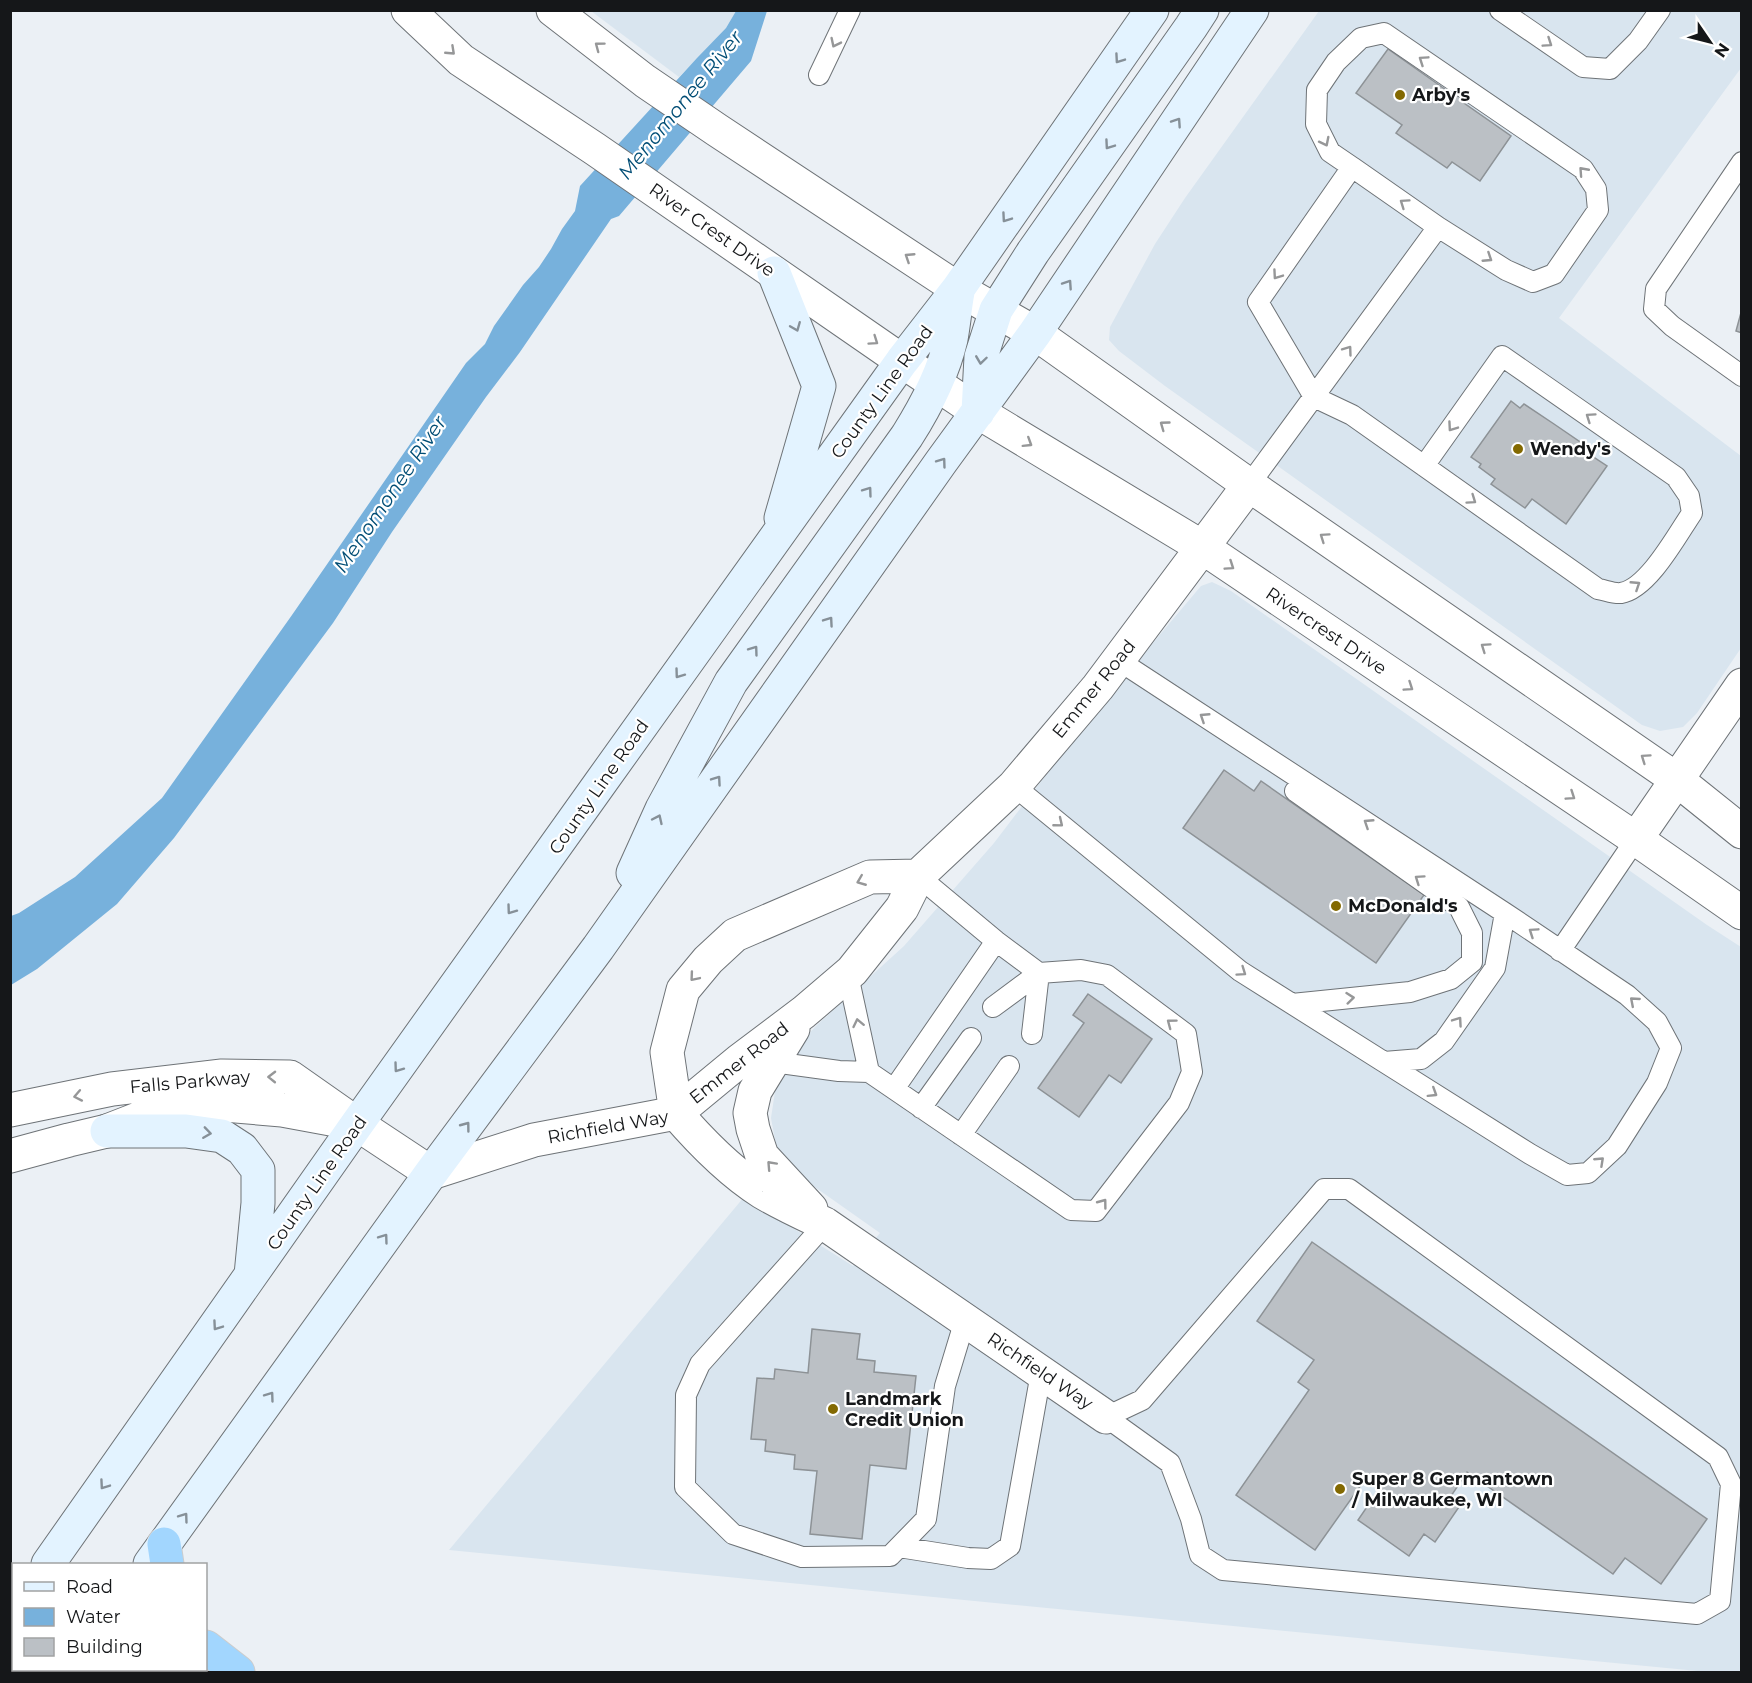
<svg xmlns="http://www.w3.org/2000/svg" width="1752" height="1683" font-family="Montserrat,sans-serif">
<rect width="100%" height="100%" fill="#ebf0f5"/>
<path fill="#d9e5ef" d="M591,11H736L726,28L679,77Z
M1319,11H1741V68L1559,318L1741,456V648L1697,713L1683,727L1660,731L1642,725L1165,386L1119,351L1109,340L1110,327L1155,244L1185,198Z
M1212,582L1231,591L1707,925L1741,947V1672H1708L449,1550L744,1197L853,1266L880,1233L802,1178L786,1163L776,1145L771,1118L776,1085L802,1041L817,1025L904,946L994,843L1087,721L1201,586Z"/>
<path fill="#77b1dc" d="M736,11H767L751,61L619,216L611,219L520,352L486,397L392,532L333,623L174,838L117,904L37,969L11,985V916L19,913L75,877L162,798L292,615L466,363L485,344L494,326L523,285L539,267L551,249L562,229L575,211L580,186L697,58L726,28Z"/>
<path fill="#bbc0c5" stroke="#8d9296" stroke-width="1.5" d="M1388,49L1449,92L1453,86L1468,97L1464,103L1511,136L1480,181L1452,162L1447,168L1396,133L1402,125L1356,93Z
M1742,309V333L1736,331Z
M1511,401L1520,408L1524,404L1554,424L1586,446L1583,450L1607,466L1566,524L1532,499L1525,508L1491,484L1495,479L1479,467L1481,464L1471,457Z
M1224,770L1254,791L1261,781L1424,895L1376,963L1183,828Z
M1088,994L1152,1039L1121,1083L1109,1075L1079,1117L1038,1088L1084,1023L1073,1015Z
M1312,1242L1707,1519L1661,1584L1625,1558L1613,1574L1467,1472L1449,1499L1459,1507L1435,1542L1424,1534L1409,1556L1358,1520L1382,1485L1368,1475L1315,1550L1236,1495L1309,1390L1298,1382L1314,1360L1257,1321Z
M812,1329L860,1334L857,1359L875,1361L874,1372L916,1376L906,1469L870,1465L862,1539L810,1534L817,1471L794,1469L795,1455L765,1451L766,1440L751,1439L757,1378L774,1379L775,1369L808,1373Z"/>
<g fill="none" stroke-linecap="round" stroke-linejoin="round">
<defs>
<path id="service" d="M1500,10L1583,67L1610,69L1638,41L1660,10
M819,75L850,10
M1742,162L1656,289L1654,309L1672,326L1742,376
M1352,167L1330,152L1316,124L1317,90L1336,62L1361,38L1384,33L1583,169L1596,189L1598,210L1554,274L1533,282L1506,270L1438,227
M1249,485L1438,227L1352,167L1258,302L1314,397L1352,415L1598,589C1605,590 1614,594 1621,593C1648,589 1677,535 1692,513L1689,496L1676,477L1502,356L1424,466
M1118,660L1505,913L1627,995L1657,1022L1671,1048L1657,1083L1617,1146L1588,1173L1567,1175L1530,1154L1384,1062
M1014,786L1240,971L1384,1062L1421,1059L1444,1041L1495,968L1505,913
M1560,951L1636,839
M848,975L869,1072
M1292,1004L1410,992L1451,979L1472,962V933L1459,907L1295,791
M993,1007L1039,973L1032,1034
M773,1062L839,1071L869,1072L1071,1210L1096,1211L1179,1103L1192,1072L1186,1034L1107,975L1081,970L1039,973L996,941L918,876
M894,1089L996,941
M921,1108L971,1038
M961,1135L1009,1066
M1324,1189H1349L1718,1457L1731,1484L1720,1601L1697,1614L1223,1570L1200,1555L1191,1519L1170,1463L1106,1417L1142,1400Z
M825,1224L700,1364L686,1395L685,1487L733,1534L802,1557L890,1556L926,1519L945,1386L965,1320
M899,1547L968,1558L991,1559L1010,1546L1041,1373"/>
<path id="minor" d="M958,289L1035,333L1249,485L1676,779L1742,832
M978,412L1202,547L1636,839L1742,913
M1636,839L1742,685
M793,1029L755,1091L750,1113L753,1129L762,1156L811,1209
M676,1113C701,1142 729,1171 762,1192C782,1204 804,1214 825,1224L1106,1417
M676,1113L667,1052L683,990L708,960L735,935L870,877L918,876
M431,1173L534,1140L676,1113L739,1061L804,1012L852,971L902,908L918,876L1014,786L1098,687L1249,485"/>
<path id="tertiary" d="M408,10L461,60L595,149L902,361L978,412
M553,10L645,81L717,130L958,289
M10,1110L112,1089L222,1076L290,1077L357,1124L431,1173
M10,1156L69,1140L107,1131L156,1112L224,1105L282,1110L347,1122"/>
<path id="secondary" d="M774,273L819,386L781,518
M978,412L981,357L996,310L1033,252L1191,27L1202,10
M633,873L662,809L731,682L907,436C926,406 943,374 951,339C954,323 955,308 958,292
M107,1131H186L222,1136L242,1149L258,1170V1203L251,1275
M48,1564L357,1124L601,782L902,361L958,289L1152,10
M150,1564L431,1173L598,948L941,462L1035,333L1252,10
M10,1617L14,1613
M72,1672L74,1670"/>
<path id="motorway" d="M164,1544L167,1564
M206,1647L238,1672"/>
</defs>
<use href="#service" stroke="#6e7377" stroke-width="22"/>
<use href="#minor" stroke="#6e7377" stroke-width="35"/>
<use href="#tertiary" stroke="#6e7377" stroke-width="35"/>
<use href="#secondary" stroke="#6e7377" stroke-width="35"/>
<use href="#motorway" stroke="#ccc" stroke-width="35"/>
<use href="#service" stroke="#fff" stroke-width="20"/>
<use href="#minor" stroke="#fff" stroke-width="33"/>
<use href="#tertiary" stroke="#fff" stroke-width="33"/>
<use href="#secondary" stroke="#e3f3ff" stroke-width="33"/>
<use href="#motorway" stroke="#a2d6fe" stroke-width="33"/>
</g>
<defs><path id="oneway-chevron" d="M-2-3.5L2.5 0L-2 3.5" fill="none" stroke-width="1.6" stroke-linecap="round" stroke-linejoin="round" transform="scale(1.5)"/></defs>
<g stroke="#969798">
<use href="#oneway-chevron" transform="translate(835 43) rotate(116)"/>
<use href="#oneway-chevron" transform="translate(1548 43) rotate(34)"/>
<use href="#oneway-chevron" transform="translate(599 46) rotate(-143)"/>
<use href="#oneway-chevron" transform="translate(451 51) rotate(43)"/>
<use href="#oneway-chevron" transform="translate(1423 60) rotate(-146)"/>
<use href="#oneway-chevron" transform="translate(1325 142) rotate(63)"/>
<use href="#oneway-chevron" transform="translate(1583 171) rotate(-132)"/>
<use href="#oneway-chevron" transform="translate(1404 203) rotate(-145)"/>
<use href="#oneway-chevron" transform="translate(909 257) rotate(-147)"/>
<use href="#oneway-chevron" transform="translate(1488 258) rotate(33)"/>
<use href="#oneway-chevron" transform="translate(1277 275) rotate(125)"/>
<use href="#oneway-chevron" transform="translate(874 341) rotate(35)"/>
<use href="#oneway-chevron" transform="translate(1348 350) rotate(-54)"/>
<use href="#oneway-chevron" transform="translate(1590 417) rotate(-145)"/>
<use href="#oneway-chevron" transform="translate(1164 425) rotate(-144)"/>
<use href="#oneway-chevron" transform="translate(1452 427) rotate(125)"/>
<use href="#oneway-chevron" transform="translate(1028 443) rotate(32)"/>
<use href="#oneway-chevron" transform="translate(1472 500) rotate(35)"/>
<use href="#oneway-chevron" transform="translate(1324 537) rotate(-145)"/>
<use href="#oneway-chevron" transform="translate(1230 566) rotate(34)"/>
<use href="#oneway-chevron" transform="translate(1636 585) rotate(-33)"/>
<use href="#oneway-chevron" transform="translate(1485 647) rotate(-145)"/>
<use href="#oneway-chevron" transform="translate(1409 687) rotate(34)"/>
<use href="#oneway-chevron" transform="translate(1204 717) rotate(-147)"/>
<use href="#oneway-chevron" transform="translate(1645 758) rotate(-145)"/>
<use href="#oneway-chevron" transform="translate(1571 796) rotate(34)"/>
<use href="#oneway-chevron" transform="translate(1059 823) rotate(39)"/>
<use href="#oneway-chevron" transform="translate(1368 823) rotate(-147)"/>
<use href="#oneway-chevron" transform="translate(1419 879) rotate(-145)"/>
<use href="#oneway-chevron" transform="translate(861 881) rotate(158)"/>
<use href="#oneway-chevron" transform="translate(1533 932) rotate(-146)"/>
<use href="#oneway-chevron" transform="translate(1242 972) rotate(35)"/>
<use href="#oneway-chevron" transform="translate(694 977) rotate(130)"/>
<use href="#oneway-chevron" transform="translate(1350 998) rotate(-6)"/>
<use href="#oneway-chevron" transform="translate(1634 1001) rotate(-139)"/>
<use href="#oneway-chevron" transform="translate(1458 1021) rotate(-55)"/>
<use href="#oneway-chevron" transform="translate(858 1023) rotate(-102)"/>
<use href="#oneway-chevron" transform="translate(1171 1023) rotate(-143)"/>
<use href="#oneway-chevron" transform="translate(272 1077) rotate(-179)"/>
<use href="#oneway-chevron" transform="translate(1433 1093) rotate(32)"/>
<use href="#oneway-chevron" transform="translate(78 1096) rotate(169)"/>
<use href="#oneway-chevron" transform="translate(1600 1161) rotate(-43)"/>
<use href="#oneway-chevron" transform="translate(771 1165) rotate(-133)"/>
<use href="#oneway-chevron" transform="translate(1103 1203) rotate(-53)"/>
</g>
<g stroke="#869098">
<use href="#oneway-chevron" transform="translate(1119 59) rotate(125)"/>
<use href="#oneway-chevron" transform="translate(1177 122) rotate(-56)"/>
<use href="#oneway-chevron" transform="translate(1109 145) rotate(125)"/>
<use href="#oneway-chevron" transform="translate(1006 218) rotate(125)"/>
<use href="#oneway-chevron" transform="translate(1068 284) rotate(-56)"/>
<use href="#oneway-chevron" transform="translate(796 327) rotate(68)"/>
<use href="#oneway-chevron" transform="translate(981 360) rotate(98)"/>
<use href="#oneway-chevron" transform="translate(942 462) rotate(-54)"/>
<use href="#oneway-chevron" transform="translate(868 491) rotate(-54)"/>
<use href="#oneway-chevron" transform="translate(829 621) rotate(-55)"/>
<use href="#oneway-chevron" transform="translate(754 650) rotate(-54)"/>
<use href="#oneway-chevron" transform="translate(679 674) rotate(126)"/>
<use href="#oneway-chevron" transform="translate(717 780) rotate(-55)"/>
<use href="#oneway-chevron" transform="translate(658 819) rotate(-65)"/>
<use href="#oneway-chevron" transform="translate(511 910) rotate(126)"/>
<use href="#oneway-chevron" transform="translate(398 1068) rotate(126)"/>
<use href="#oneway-chevron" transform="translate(466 1126) rotate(-53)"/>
<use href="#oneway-chevron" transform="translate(207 1133) rotate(8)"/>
<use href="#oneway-chevron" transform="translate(384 1238) rotate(-54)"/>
<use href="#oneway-chevron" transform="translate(217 1326) rotate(125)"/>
<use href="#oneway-chevron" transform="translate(270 1396) rotate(-54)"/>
<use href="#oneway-chevron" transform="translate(104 1485) rotate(125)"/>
<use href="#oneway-chevron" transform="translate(184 1517) rotate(-54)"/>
</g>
<g fill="#836901" stroke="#fff" stroke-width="2">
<circle cx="1400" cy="95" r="6"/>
<circle cx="1518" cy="449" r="6"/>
<circle cx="1336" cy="906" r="6"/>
<circle cx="833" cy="1409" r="6"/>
<circle cx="1340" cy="1489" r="6"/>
</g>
<g text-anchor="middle" stroke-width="4.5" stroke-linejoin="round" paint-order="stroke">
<g font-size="18" font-weight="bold" fill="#151719" stroke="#fff" text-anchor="start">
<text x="1412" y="101">Arby's</text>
<text x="1530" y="455">Wendy's</text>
<text x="1348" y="912">McDonald's</text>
<text x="845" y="1405">Landmark<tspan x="845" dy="21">Credit Union</tspan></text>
<text x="1352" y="1485">Super 8 Germantown<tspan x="1352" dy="21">/ Milwaukee, WI</tspan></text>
</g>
<g font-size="18" fill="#151719" stroke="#fff">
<text transform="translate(712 230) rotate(35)" y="6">River Crest Drive</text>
<text transform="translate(882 392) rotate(-54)" y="6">County Line Road</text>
<text transform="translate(1326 631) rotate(34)" y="6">Rivercrest Drive</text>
<text transform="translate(1094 689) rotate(-51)" y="6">Emmer Road</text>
<text transform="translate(599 787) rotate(-55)" y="6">County Line Road</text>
<text transform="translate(739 1063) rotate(-38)" y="6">Emmer Road</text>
<text transform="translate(190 1082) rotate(-5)" y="6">Falls Parkway</text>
<text transform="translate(608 1127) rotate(-10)" y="6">Richfield Way</text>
<text transform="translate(317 1183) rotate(-55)" y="6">County Line Road</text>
<text transform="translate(1040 1371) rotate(34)" y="6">Richfield Way</text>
</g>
<g font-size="20" font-style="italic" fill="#014d75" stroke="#fff">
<text transform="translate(680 105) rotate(-51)" y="7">Menomonee River</text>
<text transform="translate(390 494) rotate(-56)" y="7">Menomonee River</text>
</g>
</g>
<rect width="1752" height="1683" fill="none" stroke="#151719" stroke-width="24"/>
<rect x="12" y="1563" width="195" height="108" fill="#ffffff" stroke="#a1a2a3" stroke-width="1.5"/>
<rect x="24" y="1582" width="30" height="9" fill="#e3f3ff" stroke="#a1a2a3" stroke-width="1.5"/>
<text x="66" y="1593" font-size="18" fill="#151719">Road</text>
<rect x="24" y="1608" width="30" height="18" fill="#77b1dc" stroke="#a1a2a3" stroke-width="1.5"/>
<text x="66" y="1623" font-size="18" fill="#151719">Water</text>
<rect x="24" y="1638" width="30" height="18" fill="#bbc0c5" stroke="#a1a2a3" stroke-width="1.5"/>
<text x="66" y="1653" font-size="18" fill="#151719">Building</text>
<g transform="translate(1710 42) rotate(125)" stroke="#ffffff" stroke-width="4.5" paint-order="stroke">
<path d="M0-4.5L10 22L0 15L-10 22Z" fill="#151719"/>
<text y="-9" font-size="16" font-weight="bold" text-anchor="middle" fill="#151719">N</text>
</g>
</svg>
